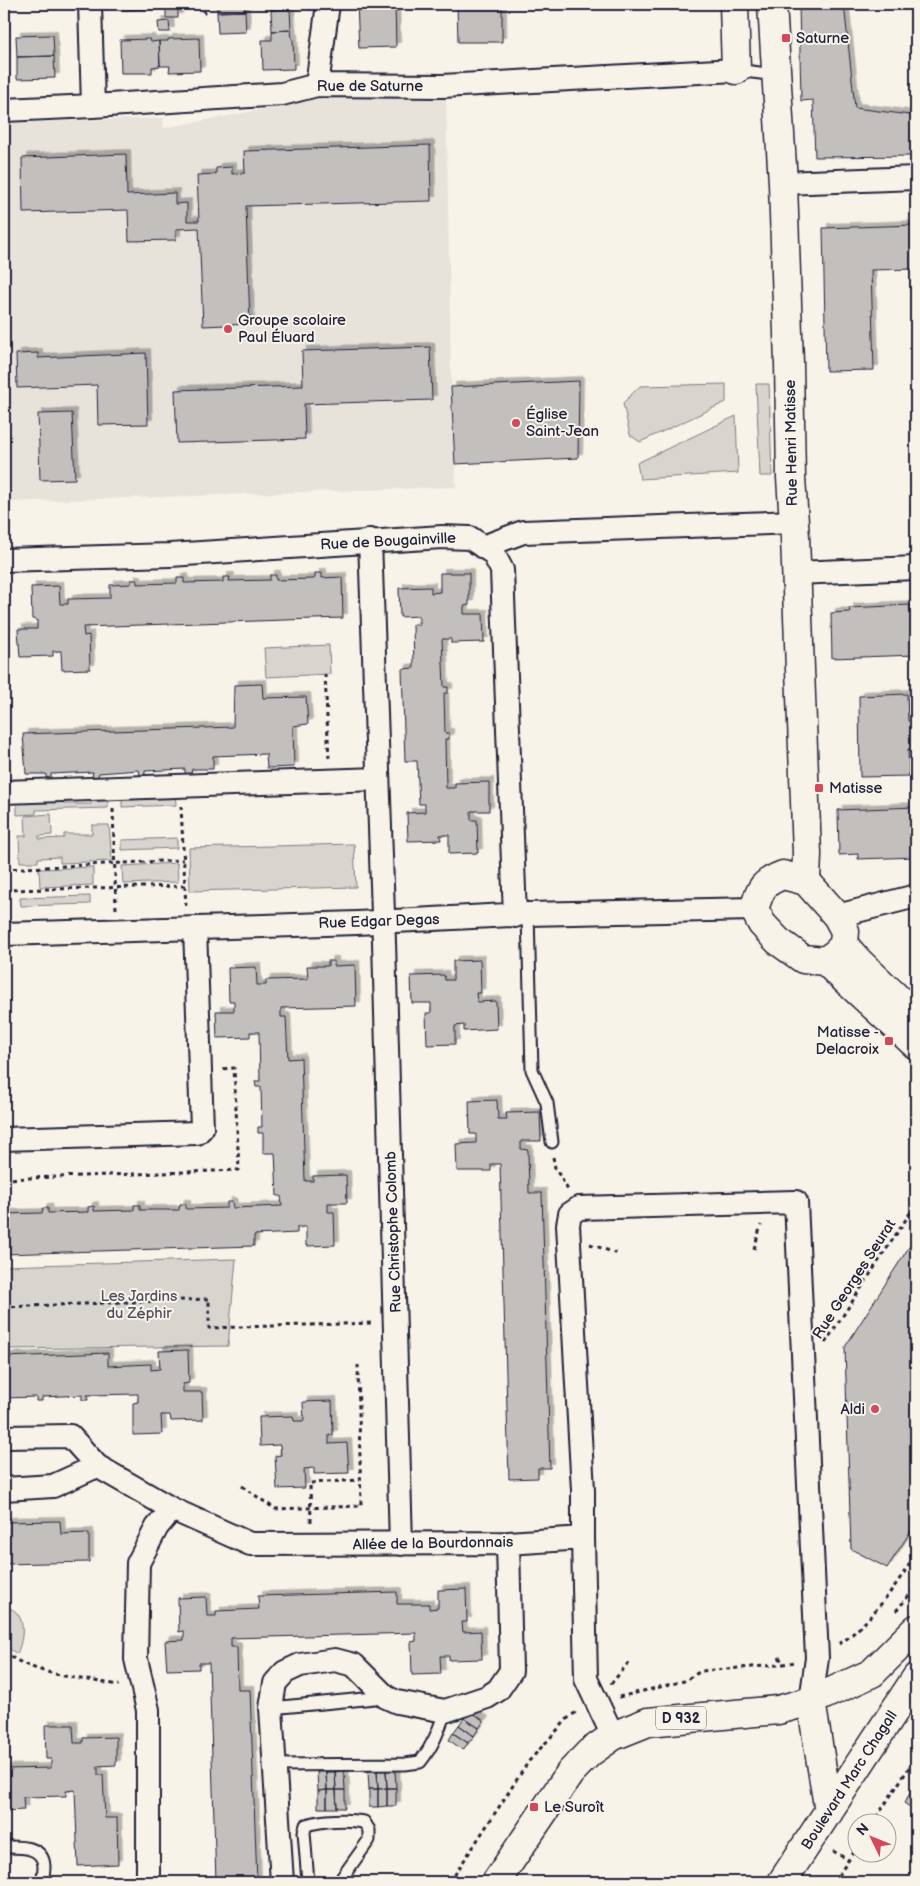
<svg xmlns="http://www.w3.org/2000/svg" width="920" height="1886" font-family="'Balsamiq Sans',sans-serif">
<defs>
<filter id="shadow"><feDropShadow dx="4.5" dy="-4.5" stdDeviation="0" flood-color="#0004"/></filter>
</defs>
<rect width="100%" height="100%" fill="#f7f3e8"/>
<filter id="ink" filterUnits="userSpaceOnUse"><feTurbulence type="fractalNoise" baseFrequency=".02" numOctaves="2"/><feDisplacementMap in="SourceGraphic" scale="10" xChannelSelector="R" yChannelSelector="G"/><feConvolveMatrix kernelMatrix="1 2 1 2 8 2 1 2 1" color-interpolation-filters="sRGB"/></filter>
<g filter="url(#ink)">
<path fill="#e7e3db" d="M446,87L451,372L456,487L11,502L4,287V127L7,123L164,118L163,128L366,90Z"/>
<path fill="#d8d5cf" stroke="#7d7c85" d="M726,384V402L640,442L630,435L623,403L640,386Z
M756,384H769L772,476H760Z
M736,416L738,473L640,479L637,463Z
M329,645L330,674L266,677L264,648Z
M175,792L176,805L122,807V794Z
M108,794V808L36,810V814L17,815V797L64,796V804H91V795Z
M51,814L52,835L39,836V839L64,838V834H92V825H109L112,861L60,863V857L38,858V862H20L19,836H26L25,816Z
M177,838V848L122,850V840Z
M354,844L356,887L190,891L189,848Z
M177,863L178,882L123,884L122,866Z
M93,867V885L40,887L39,869Z
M90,896V904L21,906L20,898Z
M236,1259L228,1346L4,1349V1266Z
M4,1607C28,1610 24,1638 17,1654L4,1645Z"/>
<path fill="#c2bfbd" stroke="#22223b" filter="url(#shadow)" d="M122,4H152V9L123,10Z
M217,4H245V11L217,12Z
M271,4H290V9L271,10Z
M357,4H395L396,47L359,48Z
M457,4H502V42H458Z
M799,4H844L855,108L910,115L916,113V156L815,157L813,100L801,101Z
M178,8V18H166V9Z
M290,9L291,30L272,31L271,10Z
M245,11L246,32L218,33L217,12Z
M169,21L170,32H159L158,22Z
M291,30L292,39H293L294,69L263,70L262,40H272V31Z
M53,35L54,56L17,57L16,36Z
M199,38L200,71L169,72L170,66H160L159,41H168V39Z
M150,39L151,42L159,41L160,66L152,67V73H121L120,40Z
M54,56L55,78L17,79V57Z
M430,145L431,201L246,206L250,324L203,326L199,228L176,229V240L129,241L128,210L23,213L22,158L126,154L127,195L175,193V204L187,203V221H199L197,175L216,174V168L232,167V174L245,173L244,151Z
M916,225V269L871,270L874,370L826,371L823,228Z
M430,347L432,400L304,404L305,439L177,443L175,390L303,386L302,351Z
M38,353V358L146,353L148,424L98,425L97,385L17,388L16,354Z
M579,381L578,458L455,464L451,387Z
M72,413L75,479L40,480L38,414Z
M315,573H322V578L342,577L343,618L83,627L84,636L89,635L90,669L62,670L61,651H53V656L20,657L18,629H37V620L32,619L31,587L59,586L60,604H68V599L110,598V585L131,584V580H137V584L177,583V578H184V583L223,582V577H230L229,581L270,580V575H276V580L313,579L315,578Z
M440,573H469V605L464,606V614H483L484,642L451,643V639H442L444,687H448V693H444L445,733H449V739H445L446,788H455V783L489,782V811H471V820H477L478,853L449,854V835H440L441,840L408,841L407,813L425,812V804H419L417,761H405L402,669L414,668L413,625H419V616L400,617L399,588L431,587V593L440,592Z
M910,605V610H916V655L832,658L831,613L850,612L849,608Z
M262,684L263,698L306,697L308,724L293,726L294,767L267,768L266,754L213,756V769H192L191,774H185V769L145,771V775H140L139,770L99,773L98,777H92L93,772L51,774V778H46V774H26L23,734L233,727L234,685Z
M907,694L908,721H913L914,749H908L909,776L860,777L859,696Z
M916,807V857L858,859V854L839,855L838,810Z
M480,960L481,993H476L477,1002L496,1001L497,1029L464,1031V1025L455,1026V1044L427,1045L426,1013H431V1003H412L411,976L444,975L445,980H453V961Z
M328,961H334V966L355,965L356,1006L281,1008V1017H286L288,1059L301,1058L305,1181H313V1176L346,1175L347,1203H328V1212H334L335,1245L306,1246V1227H297V1233L254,1235V1246L4,1254V1214L42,1213L43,1208H48V1213L88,1212V1207L94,1206V1211L134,1210V1205H140V1210H179L180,1204H186V1209L227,1208V1202H232L233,1208L282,1206L281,1196H277L275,1153H263V1133H258V1127H262L261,1087H256L255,1081H260L259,1032H250V1037L217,1038L216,1011H234V1001H229L228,968L256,967L257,985H266V980L308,979L307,966H328Z
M497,1100L498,1119H507L506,1113L540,1112L541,1141H521V1149L528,1150V1151L529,1193H542L550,1468H538V1478L509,1479L500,1164H491V1171H457L456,1144L476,1143V1134H470L469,1101Z
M916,1236V1523L887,1568L851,1549L845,1347Z
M188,1350L189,1383L183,1384V1392H202L203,1420L171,1421L170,1415H161L162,1434L133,1435V1403L138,1402V1394L87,1395L88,1400H82V1395L42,1397V1401H36V1397L4,1398V1357L108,1353V1366L151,1364V1370L160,1369L159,1351Z
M332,1401L333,1435H329V1444L347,1443L349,1473L314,1474V1468L304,1469L305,1488L277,1489L275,1456L281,1455L280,1445L260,1446L259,1417L293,1416L294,1421H304L303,1402Z
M60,1521L61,1534L89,1533V1562L4,1564V1522Z
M466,1589L467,1622H462L463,1632L481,1631L482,1659L449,1660V1656H440L441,1674L412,1675L411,1642L416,1641V1633L231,1638V1647H237L238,1690H250L257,1882H216L209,1663H199V1669L167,1670L165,1641L184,1640V1631L179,1632L178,1598L206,1597L207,1616H216V1611L259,1609L258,1596L397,1592V1604H429V1609L438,1608V1590Z
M469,1710L484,1721L479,1728L464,1718Z
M464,1718L479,1728L474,1736L459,1725Z
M45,1725H73L74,1743H83V1738L116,1737V1765L98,1766V1775H103L105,1818H117L118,1864L78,1866L75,1790L66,1791V1796L23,1797L24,1810L4,1811V1769L51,1768V1759H46Z
M459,1725L474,1736L468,1743L453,1733Z
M453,1733L468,1743L463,1750L449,1740Z
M377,1770L378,1789H369L368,1771Z
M377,1770H386L387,1788L378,1789Z
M386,1770H395L396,1788H387Z
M344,1771L345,1790H336L335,1772Z
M317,1772H326L327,1790L318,1791Z
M326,1772H335L336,1790H327Z
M916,1784V1811L904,1803Z
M387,1788H396V1806H387Z
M387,1788V1806L378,1807V1789Z
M369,1789H378V1807H369Z
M327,1790V1808H318V1791Z
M327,1790H336L337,1808H327Z
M336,1790H345V1808H337Z"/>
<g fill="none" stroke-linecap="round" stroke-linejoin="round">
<defs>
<path id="lane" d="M736,70L776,75
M528,914L532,1070L547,1103L552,1142
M271,1708L385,1697
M274,1765L405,1764L420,1762C433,1746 439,1730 445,1711
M4,1847C18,1847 43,1845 44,1866C44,1871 43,1877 42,1882
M308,1882L304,1832L306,1825C323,1820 347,1819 364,1822L369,1830V1840L339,1882"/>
<path id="street" d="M90,4L93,106
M317,85L328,4
M4,110L93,106L282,94L317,85L442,86L736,70
M783,183L916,178
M370,540L384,942L401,1544
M483,547L523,532L794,522
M4,560L170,555L442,537L470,538L493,553L502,570L515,916
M796,573L916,568
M4,792L378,779
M837,916L916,896
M4,934L357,923L528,914L754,909
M4,1139L197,1133L202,1128L195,928
M4,1437L70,1436L97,1466L172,1509L250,1544L508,1543L583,1538L586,1679L613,1736
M4,1489L53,1486L97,1466
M583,1538V1490L568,1225L570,1214L579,1208L796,1202L817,1658L811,1701
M144,1882L148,1877V1710L136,1659L138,1563L157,1527L172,1509
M282,1882L271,1708L275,1683L285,1672L300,1665L335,1660L354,1665L386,1697L397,1702L445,1711L487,1697L498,1690L511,1671L508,1543"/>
<path id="secondary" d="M734,4L736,70
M772,4L783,183L789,364L791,478L795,537L807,854L806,881
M783,875L806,881L837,916L845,931L844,945L835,954L825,961L803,959L778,941L762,924L754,909C761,888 762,883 783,875Z
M844,945L858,961L916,1016
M825,961L916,1045"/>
<path id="primary" d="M811,1701L829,1812
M496,1882L570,1773L589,1753L613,1736L648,1722L778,1710L811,1701L872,1673L916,1629
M782,1882L916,1678"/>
</defs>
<use href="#lane" stroke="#22223b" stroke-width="15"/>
<use href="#street" stroke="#22223b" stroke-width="26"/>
<use href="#secondary" stroke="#22223b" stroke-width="31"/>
<use href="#primary" stroke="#22223b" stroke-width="31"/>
<path stroke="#22223b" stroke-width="3" stroke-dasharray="4 4" stroke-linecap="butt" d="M199,4L207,16
M325,674L329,760
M4,716V770
M181,806L186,908
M113,809L116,910
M5,814L6,913
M5,869L183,860
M5,890L185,886
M553,1157L555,1168L568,1190
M4,1179L239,1170L234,1068L221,1069
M590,1244L618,1254
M754,1249L761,1225
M4,1307L209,1299V1328L372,1323
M825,1343L916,1204
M242,1486L275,1509L361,1506L358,1365
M311,1522L310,1483L360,1480
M896,1611L916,1587
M839,1644C869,1625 897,1584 916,1554
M4,1652C36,1676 80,1678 119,1685
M779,1657L784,1664
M611,1684L629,1662
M619,1697L684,1681L701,1671L778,1665L795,1662
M872,1824L916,1757
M833,1851L848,1860
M450,1882L529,1761L571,1715L578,1712
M834,1882L858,1846"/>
<use href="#lane" stroke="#f7f3e8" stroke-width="11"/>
<use href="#street" stroke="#f7f3e8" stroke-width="22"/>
<use href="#secondary" stroke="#f7f3e8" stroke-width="28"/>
<use href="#primary" stroke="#f7f3e8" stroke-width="28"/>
</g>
</g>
<g fill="#d1495b" stroke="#f7f3e8" stroke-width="2">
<rect x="781" y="33" width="10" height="10" rx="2.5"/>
<circle cx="228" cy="329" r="5"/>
<circle cx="516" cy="423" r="5"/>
<rect x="814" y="783" width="10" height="10" rx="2.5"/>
<rect x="884" y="1036" width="10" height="10" rx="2.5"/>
<circle cx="875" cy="1409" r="5"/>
<rect x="529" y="1802" width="10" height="10" rx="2.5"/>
</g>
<g text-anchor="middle" stroke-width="4" stroke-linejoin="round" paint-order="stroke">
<rect fill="#f7f3e8" stroke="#62616f" stroke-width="1" x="656" y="1706.5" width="50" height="23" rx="4"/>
<g font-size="14" font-weight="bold" fill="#22223b">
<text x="681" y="1723">D 932</text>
</g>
<g font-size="15" fill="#22223b" stroke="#f7f3e8" text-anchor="start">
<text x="796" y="43">Saturne</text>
<text x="238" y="325">Groupe scolaire<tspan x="238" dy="17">Paul Éluard</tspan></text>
<text x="526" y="419">Église<tspan x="526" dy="17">Saint-Jean</tspan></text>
<text x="829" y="793">Matisse</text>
<text x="879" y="1037" text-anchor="end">Matisse -<tspan x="879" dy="17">Delacroix</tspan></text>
<text x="865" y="1414" text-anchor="end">Aldi</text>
<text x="544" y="1812">Le Suroît</text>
</g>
<g font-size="15" fill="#22223b" stroke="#f7f3e8">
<text x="370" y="91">Rue de Saturne</text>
<text transform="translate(791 443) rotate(-91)" y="5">Rue Henri Matisse</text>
<text transform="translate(388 541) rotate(-3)" y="5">Rue de Bougainville</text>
<text transform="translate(379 921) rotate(-2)" y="5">Rue Edgar Degas</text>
<text transform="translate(393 1232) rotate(-92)" y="5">Rue Christophe Colomb</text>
<text transform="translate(854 1279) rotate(-57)" y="5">Rue Georges Seurat</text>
<text transform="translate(433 1543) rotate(-1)" y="5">Allée de la Bourdonnais</text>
<text transform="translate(849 1780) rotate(-57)" y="5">Boulevard Marc Chagall</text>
</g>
<g font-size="15" fill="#504f60" stroke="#f7f3e8">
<text x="139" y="1301">Les Jardins<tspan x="139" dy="17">du Zéphir</tspan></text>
</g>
</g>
<rect width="920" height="1886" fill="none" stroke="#f7f3e8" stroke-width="20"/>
<rect x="10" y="10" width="900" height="1866" fill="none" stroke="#22223b" stroke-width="2" filter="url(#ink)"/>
<g transform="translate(872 1838) rotate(313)"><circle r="24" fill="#f7f3e8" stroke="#a29fa3"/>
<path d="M0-4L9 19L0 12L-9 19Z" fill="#d1495b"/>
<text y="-8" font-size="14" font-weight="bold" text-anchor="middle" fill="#22223b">N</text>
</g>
</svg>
